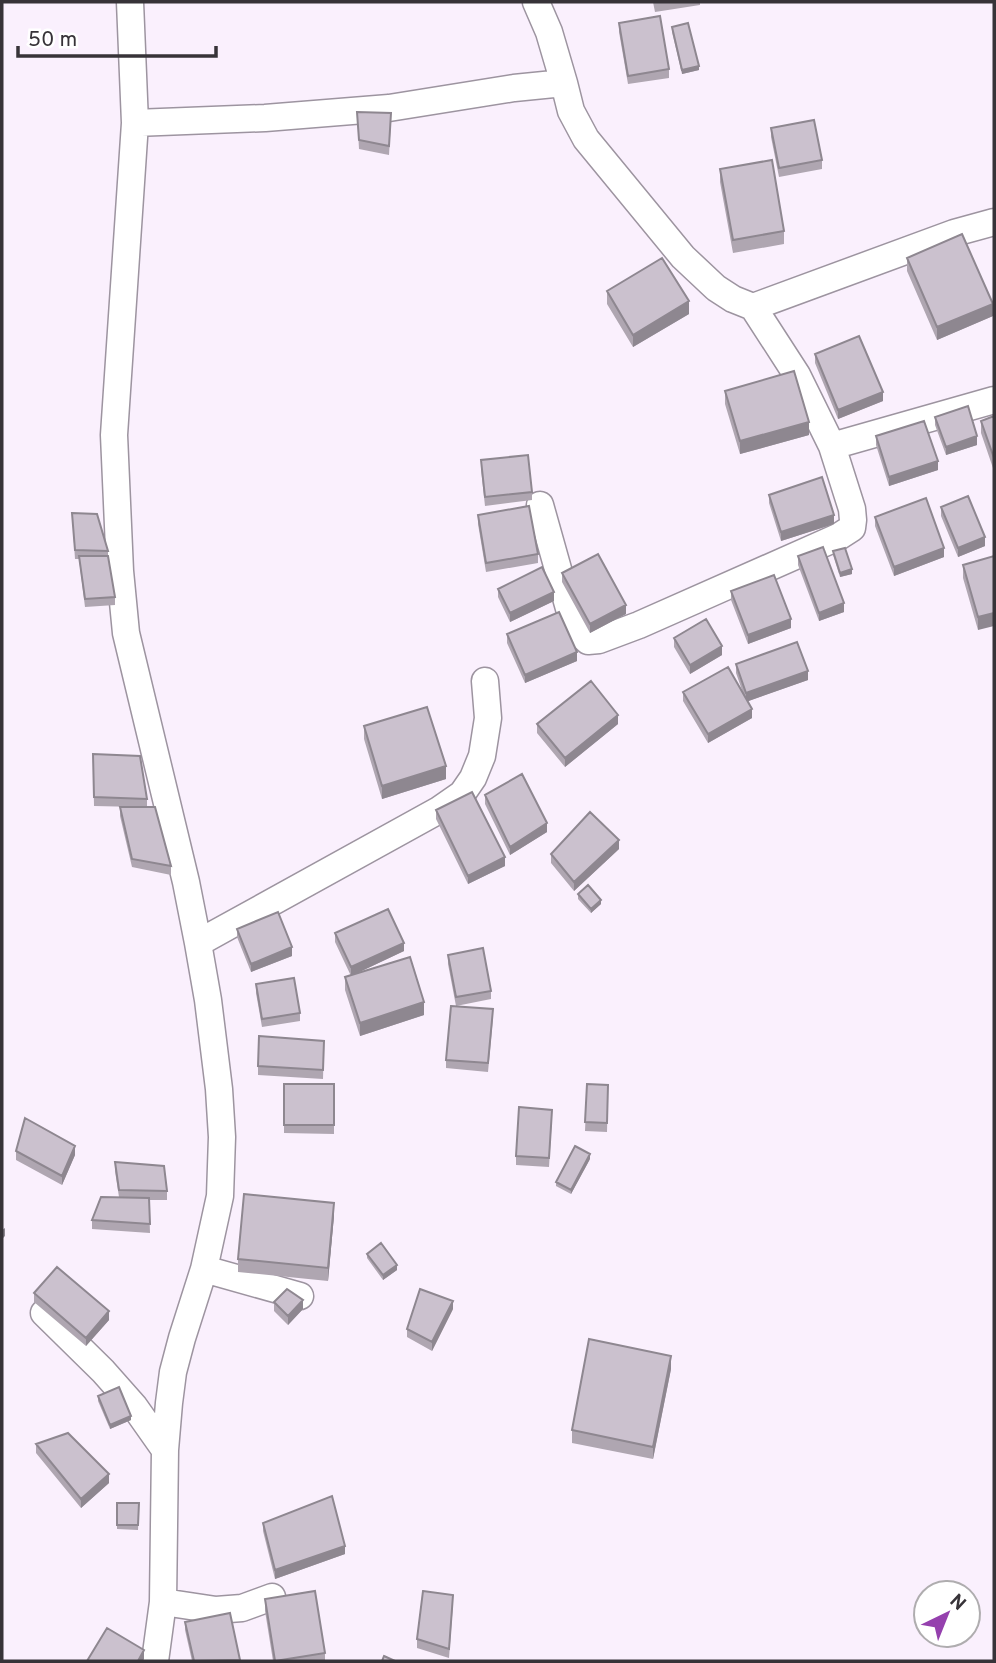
<svg xmlns="http://www.w3.org/2000/svg" width="996" height="1663" font-family="Overpass,sans-serif">
<rect width="100%" height="100%" fill="#faf0fd"/>
<g fill="none" stroke-linecap="round" stroke-linejoin="round">
<defs>
<path id="minor" d="M130,2L135,123L114,435L120,571L126,633L186,882L198,943L208,1000L219,1089L222,1137L220,1196L204,1269L182,1338L173,1372L169,1403L165,1450L163,1602L155,1661
M536,2L549,32L564,83
M135,123L265,118L389,108L514,88L564,83L571,111L586,139L683,257L716,288L733,299L753,307
M994,222L954,233L753,307L797,375L832,446L994,400
M540,505L572,619L577,631L588,641L599,640L639,625L838,537L852,528L853,520L852,509L832,446
M198,943L439,810L462,794L473,778L482,756L488,718L485,681
M204,1269L300,1296
M44,1313L103,1371L134,1406L165,1450
M163,1602L216,1610L242,1608L272,1597"/>
</defs>
<use href="#minor" stroke="#9d94a0" stroke-width="29"/>
<use href="#minor" stroke="#fff" stroke-width="26"/>
</g>
<path fill="#afa6b1" d="M653,2H700V5L655,12Z
M619,23L669,69V78L628,84L619,32Z
M672,27L699,70L682,74L672,32Z
M357,112L391,121L389,155L359,149Z
M771,128L822,160V169L779,177L771,137Z
M720,169L784,231V244L733,253L720,182Z
M907,258L993,316L937,340L907,271Z
M607,291L689,314L633,347L607,304Z
M815,354L883,401L838,419L815,363Z
M725,391L809,435L740,454L725,404Z
M994,416V471L981,433V421Z
M935,417L977,445L946,455L935,425Z
M876,436L938,470L889,486L876,445Z
M481,460L532,492V500L485,506L481,469Z
M769,495L834,524L781,541L769,503Z
M941,507L985,546L958,557L941,516Z
M72,513L108,551V558L115,597V605L85,607L79,559H75Z
M478,515L538,554V563L486,572L478,524Z
M875,517L944,557L894,576L875,526Z
M833,551L852,574L840,577L833,555Z
M798,556L844,612L819,621L798,565Z
M994,556L978,630L963,578V565Z
M562,573L626,614L590,633L562,582Z
M498,589L554,601L510,622L498,597Z
M731,591L791,628L748,644L731,600Z
M507,634L577,661L525,683L507,643Z
M674,638L722,655L690,674L674,647Z
M736,664L808,680L748,701L752,718L708,743L683,701V692L743,693L736,673Z
M537,724H618L565,767L537,733Z
M364,726L446,779L382,799L364,739Z
M93,754L147,799V807L171,866V875L132,867L120,816V807H139L94,806Z
M485,795L547,832L510,855L485,804Z
M436,810L505,866L468,884L436,819Z
M619,849L574,891L551,863V854Z
M578,894L601,904L591,913L578,899Z
M237,929L292,956L251,972L237,937Z
M335,933L404,951L351,976L335,942Z
M448,955L491,991V999L456,1006L448,964Z
M345,977L424,1015L360,1036L345,990Z
M256,984L300,1013V1021L262,1027L256,993Z
M493,1018L488,1072L446,1068V1060Z
M324,1041L323,1079L258,1075V1066Z
M284,1084H334V1134L284,1133Z
M587,1084L608,1085L607,1132L585,1131Z
M552,1118L549,1167L516,1165V1156Z
M16,1151L75,1155L62,1185L16,1160Z
M590,1159L571,1194L556,1186V1182Z
M115,1162L167,1191V1200H149L150,1233L92,1229V1220L119,1197L115,1171Z
M334,1216L328,1281L238,1272V1259Z
M367,1254L397,1270L383,1280L367,1258Z
M34,1293L109,1320L86,1346L34,1302Z
M274,1302L303,1309L288,1325L274,1311Z
M453,1309L432,1351L407,1337V1329Z
M671,1369L653,1459L572,1443V1430Z
M98,1396L131,1420L110,1429L98,1401Z
M36,1444L109,1483L81,1508L36,1453Z
M117,1503H139L138,1530L117,1529Z
M263,1523L345,1554L275,1579L263,1531Z
M265,1599L325,1653V1661H273L265,1611Z
M453,1604L449,1658L417,1648V1639Z
M230,1613L240,1661H192L185,1630V1622Z"/>
<path fill="#8e8790" d="M699,66V70L682,74V70Z
M689,301V314L633,347V335Z
M993,304V316L937,340V327Z
M883,392V401L838,419V410Z
M809,422V435L740,454V441Z
M977,436V445L946,455V447Z
M938,461V470L889,486V477Z
M834,515V524L781,541V532Z
M985,537V546L958,557V548Z
M944,548V557L894,576V567Z
M852,569V574L840,577V573Z
M554,592V601L510,622V613Z
M844,603V612L819,621V613Z
M626,605V614L590,633V624Z
M994,613V626L978,630V617Z
M791,619V628L748,644V635Z
M722,646V655L690,674V665Z
M577,652V661L525,683V675Z
M808,671V680L746,702V693Z
M752,709V718L708,743V734Z
M618,715V724L565,767V758Z
M446,766V779L382,799V786Z
M547,823V832L510,855V847Z
M619,840V849L574,891V882Z
M505,857V866L468,884V876Z
M601,900V904L591,913V909Z
M404,943V951L351,976V967Z
M292,947V956L251,972V964Z
M424,1002V1015L360,1036V1023Z
M75,1146V1155L62,1185V1176Z
M590,1154V1159L571,1194V1190Z
M334,1203V1216L328,1281V1268Z
M5,1228V1236L2,1239V1230Z
M397,1265V1270L383,1280V1275Z
M303,1300V1309L288,1325V1316Z
M453,1301V1309L432,1351V1342Z
M109,1311V1320L86,1346V1338Z
M671,1356V1369L653,1459V1447Z
M131,1416V1420L110,1429V1425Z
M109,1474V1483L81,1508V1499Z
M345,1546V1554L275,1579V1570Z
M144,1650V1659L143,1661H138Z"/>
<path fill="#cbc1ce" stroke="#8e8790" stroke-width="2" d="M660,16L669,69L628,76L619,23Z
M688,23L699,66L682,70L672,27Z
M357,112L391,113L389,146L359,140Z
M814,120L822,160L779,168L771,128Z
M772,160L784,231L733,240L720,169Z
M962,234L993,304L937,327L907,258Z
M662,258L689,301L633,335L607,291Z
M859,336L883,392L838,410L815,354Z
M794,371L809,422L740,441L725,391Z
M968,406L977,436L946,447L935,417Z
M994,416V458L981,421Z
M924,421L938,461L889,477L876,436Z
M528,455L532,492L485,497L481,460Z
M822,477L834,515L781,532L769,495Z
M968,496L985,537L958,548L941,507Z
M926,498L944,548L894,567L875,517Z
M529,506L538,554L486,563L478,515Z
M72,513L97,514L108,551L75,550Z
M823,547L844,603L819,613L798,556Z
M845,548L852,569L840,573L833,551Z
M598,554L626,605L590,624L562,573Z
M79,556H108L115,597L85,599Z
M994,556V613L978,617L963,565Z
M542,567L554,592L510,613L498,589Z
M774,575L791,619L748,635L731,591Z
M559,612L577,652L525,675L507,634Z
M706,619L722,646L690,665L674,638Z
M797,642L808,671L746,693L736,664Z
M728,667L752,709L708,734L683,692Z
M591,681L618,715L565,758L537,724Z
M427,707L446,766L382,786L364,726Z
M93,754L140,756L147,799L94,797Z
M522,774L547,823L510,847L485,795Z
M472,792L505,857L468,876L436,810Z
M120,807H155L171,866L132,859Z
M590,812L619,840L574,882L551,854Z
M588,885L601,900L591,909L578,894Z
M388,909L404,943L351,967L335,933Z
M278,912L292,947L251,964L237,929Z
M483,948L491,991L456,997L448,955Z
M410,957L424,1002L360,1023L345,977Z
M294,978L300,1013L262,1019L256,984Z
M451,1006L493,1009L488,1063L446,1060Z
M259,1036L324,1041L323,1070L258,1066Z
M284,1084H334V1125H284Z
M587,1084L608,1085L607,1123L585,1122Z
M519,1107L552,1110L549,1158L516,1156Z
M25,1118L75,1146L62,1176L16,1151Z
M575,1146L590,1154L571,1190L556,1182Z
M115,1162L164,1166L167,1191L119,1190Z
M244,1194L334,1203L328,1268L238,1259Z
M101,1197L149,1198L150,1224L92,1220Z
M381,1243L397,1265L383,1275L367,1254Z
M57,1267L109,1311L86,1338L34,1293Z
M287,1289L303,1300L288,1316L274,1302Z
M420,1289L453,1301L432,1342L407,1329Z
M589,1339L671,1356L653,1447L572,1430Z
M119,1387L131,1416L110,1425L98,1396Z
M68,1433L109,1474L81,1499L36,1444Z
M332,1496L345,1546L275,1570L263,1523Z
M117,1503H139L138,1525H117Z
M315,1591L325,1653L275,1661L265,1599Z
M423,1591L453,1595L449,1649L417,1639Z
M230,1613L240,1660L194,1661L185,1622Z
M107,1628L144,1650L138,1661H87Z
M384,1656L395,1661H382Z"/>
<rect width="996" height="1663" fill="none" stroke="#373338" stroke-width="7"/>
<g transform="translate(947 1614) rotate(43)"><circle r="33" fill="#ffffff" stroke="#afadaf" stroke-width="2"/>
<path d="M0-5L12 26L0 18L-12 26Z" fill="#9540ae"/>
<text y="-10" font-size="19" font-weight="bold" text-anchor="middle" fill="#373338">N</text>
</g>
<path d="M18 46v10h198v-10" fill="none" stroke="#373338" stroke-width="3.5"/>
<text x="28" y="46" font-size="21" fill="#373338" stroke="#ffffff" stroke-width="5" paint-order="stroke">50 m</text>
</svg>
